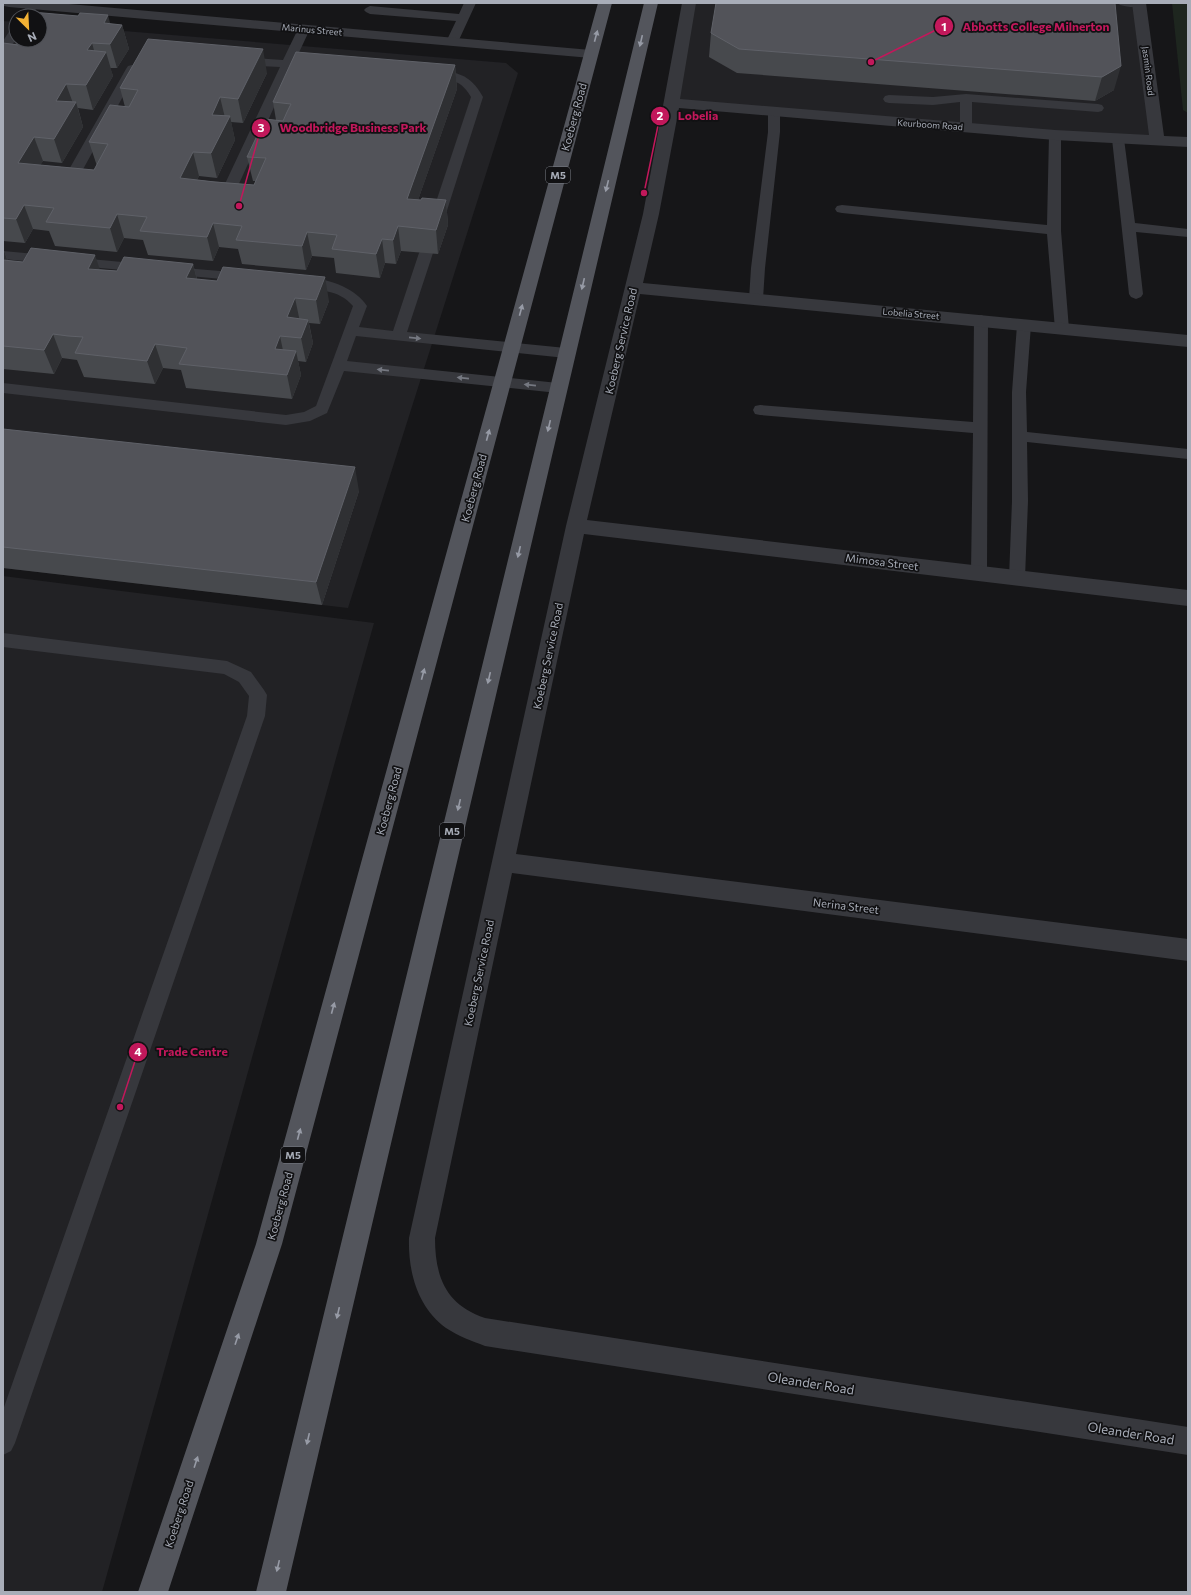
<svg xmlns="http://www.w3.org/2000/svg" width="1191" height="1595" font-family="Commissioner,sans-serif">
<rect width="100%" height="100%" fill="#161618"/>
<path fill="#222225" d="M689,3H1139L1157,139L672,103Z
M3,21L16,22V40H40V24L506,63L518,73L348,608L3,568Z
M3,576L374,623L102,1592H3Z"/>
<path fill="#1e261f" d="M1172,3H1188V113L1183,110Z"/>
<g fill="none" stroke-linecap="round" stroke-linejoin="round">
<path fill="#37383d" fill-rule="evenodd" d="M29,3H37L39,5L31,16H19Z
M464,3H476L458,42L456,45H448L446,42L456,21L370,14L366,12L364,10L366,8L370,6L459,14Z
M1118,3H1144L1145,4L1143,6C1136,8 1127,7 1120,5Z
M304,25L308,26L310,29L295,61L318,63L320,66L318,69L292,68L237,188L235,191H225L223,188L280,67L241,65L237,64L235,61L237,58L241,57L283,60L298,29L300,26Z
M16,26V39L7,53L3,54V41L12,27Z
M132,65L136,66L138,69L81,173L79,176H69L67,173L126,69L128,66Z
M431,69C456,72 470,73 483,97L443,223L441,226L436,227L431,226L429,223L471,97C459,76 447,81 427,76L425,73L427,70Z
M966,94L1098,104L1102,105L1104,108L1102,111L1098,112L972,102V128L970,131H962L960,128V102L933,105L889,103L885,102L883,99L885,96L889,95L933,97Z
M774,108L778,109L780,112V132L765,268L763,299L761,302L756,304L751,302L749,299L751,268L768,132V112L770,109Z
M1055,131L1060,132L1061,135V231L1069,329L1067,332L1062,334L1057,332L1055,329L1047,234L842,213L837,212L835,209L837,206L842,205L1047,225L1049,135L1050,132Z
M1118,135L1123,136L1124,139L1135,223L1188,229V237L1136,232L1143,294L1141,297L1136,299L1131,297L1129,294L1112,139L1113,136Z
M426,249L431,250L433,253L407,332L566,348L571,350L573,353L571,356L566,358L356,336L347,361L558,383L563,384L565,388L563,392L558,393L344,371L327,413L310,421L286,425L3,393V383L286,415L304,412L316,406L353,306C338,288 318,292 298,286L296,283L298,280C320,274 355,287 367,306L359,327L393,331L419,253L421,250Z
M3,251L144,264L149,265L151,268L149,271L144,272L3,259Z
M172,267L244,273L249,274L251,277L249,280L244,281L167,274L165,271L167,268Z
M981,315L986,317L988,320L987,573L985,577L979,579L973,577L971,573L973,433L760,415L755,414L753,410L755,406L760,405L973,422L974,320L976,317Z
M1024,320L1029,322L1031,325L1026,392L1027,432L1188,449V459L1027,442L1028,501L1025,578L1023,582L1017,584L1011,582L1009,578L1012,501V392L1017,325L1019,322Z
M3,633L227,661L251,672L264,690L267,695L265,716L15,1443L11,1451L3,1455V1410L247,716L249,696L239,682L224,674L3,647Z"/>
<path fill="#37383d" fill-rule="evenodd" d="M3,3H58L591,50L596,51L598,54L596,57L591,58L9,7L4,6Z
M682,3H696L680,99L1055,130L1149,135L1132,3H1146L1164,136L1188,137V147L1055,140L679,108L659,214L643,283L1188,335V347L640,294L587,520L1188,590V606L584,534L516,854L1188,939V961L512,873L435,1238C435,1277 446,1305 485,1318L1188,1427V1455L485,1346C472,1341 458,1336 446,1328C417,1307 408,1271 409,1238L566,526L643,214Z"/>
<path fill="#53555c" fill-rule="evenodd" d="M598,3H612L282,1244L168,1592H138L256,1244Z
M644,3H658L286,1592H256Z"/>
</g>
<path fill="#47494d" d="M1115,3L1114,90L1095,101L737,73L709,57L711,33Z
M16,17V40H40L110,24L122,25L129,49L117,68H110L113,76L93,110L78,108L83,127L62,163L43,161L40,165L94,170L97,166L89,142L125,107L120,88L267,73L243,123L231,122L235,140L217,178L199,176L197,180L254,185L256,181H253L247,157L276,120L273,102L455,65L457,89L418,200H446L448,225L438,254L401,251L396,264L385,263L380,278L336,273L334,258L312,256L306,270L242,264L238,249L219,247L213,261L148,255L143,240L124,238L117,252L55,246L49,231L33,229L25,243L3,241V43L16,44L10,27Z
M3,248L8,261L117,271L193,264L197,279L329,301L320,324L309,323L313,343L306,362L298,361L301,375L292,399L186,388L181,370L163,368L155,384L84,377L77,360L62,358L54,374L3,369Z
M3,429L359,491L322,605L3,568Z"/>
<path fill="#2f3033" d="M108,15L114,38L122,25L129,49L117,68L104,23Z
M92,43L98,65L106,52L113,76L93,110L86,85L87,50Z
M263,49L267,73L243,123L238,99Z
M455,65L457,89L410,223L407,199Z
M1121,66L1114,90L1095,101L1102,77Z
M66,84L74,106L76,102L83,127L62,163L54,139L56,101Z
M220,97L226,122L212,115Z
M230,116L235,140L217,178L211,153Z
M34,137L43,161L27,187L18,163Z
M193,152L199,176L186,202L180,178Z
M446,200L448,225L438,254L436,230Z
M24,205L33,229L25,243L16,219Z
M117,214L124,238L117,252L110,228Z
M213,223L219,247L213,261L207,237Z
M398,226L401,251L396,264L393,240Z
M307,232L312,256L306,270L302,246Z
M382,239L385,263L380,278L376,254Z
M3,248L11,270L3,283Z
M95,255L103,279L88,269Z
M193,264L199,288L186,278Z
M325,277L329,301L320,324L316,300Z
M295,298L300,322L287,317Z
M308,320L313,343L306,362L301,338Z
M53,334L62,358L54,374L44,350Z
M280,336L285,360L275,349Z
M155,344L163,368L155,384L147,361Z
M296,351L301,375L292,399L287,375Z
M355,467L359,491L322,605L316,582Z"/>
<path fill="#525359" stroke="#5f6168" d="M716,3H1115L1121,66L1102,77L739,49L711,33Z
M20,11L78,16L80,13L108,15L104,23L122,25L110,44L92,43L87,50L106,52L86,85L66,84L56,101L76,102L54,139L34,137L18,163L94,170L108,144L89,142L110,105L129,107L138,90L120,88L148,39L263,49L238,99L220,97L212,115L230,116L211,153L193,152L180,178L215,182L254,185L266,158L247,157L265,119L283,121L287,112L291,104L273,102L296,52L455,65L407,199L421,200L422,198L446,200L436,230L398,226L393,240L382,239L376,254L332,249L337,235L307,232L302,246L236,240L242,226L213,223L207,237L140,231L147,217L117,214L110,228L46,222L54,208L24,205L16,219L3,218V43L18,45L21,40H40V16H17Z
M16,17V28L10,27Z
M31,248L95,255L88,269L117,271L124,257L193,264L186,278L217,281L223,267L325,277L316,300L295,298L287,317L308,320L301,338L280,336L275,349L296,351L287,375L179,364L187,348L155,344L147,361L75,353L83,337L68,336L53,334L44,350L3,346V260L23,262Z
M3,429L355,467L316,582L3,547Z"/>
<defs><path id="oneway-solid" d="M-6-.8H1V-3.2L6.5 0L1 3.2V.8H-6Z"/></defs>
<g fill="#979ba6">
<use href="#oneway-solid" transform="translate(596 36) rotate(-75)"/>
<use href="#oneway-solid" transform="translate(641 41) rotate(103)"/>
<use href="#oneway-solid" transform="translate(607 186) rotate(104)"/>
<use href="#oneway-solid" transform="translate(583 284) rotate(103)"/>
<use href="#oneway-solid" transform="translate(521 310) rotate(-75)"/>
<use href="#oneway-solid" transform="translate(549 426) rotate(103)"/>
<use href="#oneway-solid" transform="translate(488 435) rotate(-75)"/>
<use href="#oneway-solid" transform="translate(519 552) rotate(103)"/>
<use href="#oneway-solid" transform="translate(423 674) rotate(-75)"/>
<use href="#oneway-solid" transform="translate(489 678) rotate(103)"/>
<use href="#oneway-solid" transform="translate(459 805) rotate(103)"/>
<use href="#oneway-solid" transform="translate(333 1008) rotate(-75)"/>
<use href="#oneway-solid" transform="translate(299 1134) rotate(-75)"/>
<use href="#oneway-solid" transform="translate(338 1313) rotate(103)"/>
<use href="#oneway-solid" transform="translate(237 1339) rotate(-71)"/>
<use href="#oneway-solid" transform="translate(308 1439) rotate(103)"/>
<use href="#oneway-solid" transform="translate(196 1462) rotate(-72)"/>
<use href="#oneway-solid" transform="translate(278 1566) rotate(103)"/>
</g>
<g fill="#757881">
<use href="#oneway-solid" transform="translate(415 338) rotate(6)"/>
<use href="#oneway-solid" transform="translate(383 370) rotate(-174)"/>
<use href="#oneway-solid" transform="translate(463 378) rotate(-174)"/>
<use href="#oneway-solid" transform="translate(530 385) rotate(-174)"/>
</g>
<g text-anchor="middle" stroke-width="3.5" stroke-linejoin="round" paint-order="stroke">
<g font-size="9" fill="#a8adb8" stroke="#111113">
<text transform="translate(312 30) rotate(5)" y="3">Marinus Street</text>
<text transform="translate(1148 71) rotate(83)" y="3">Jasmin Road</text>
<text transform="translate(930 125) rotate(4)" y="3">Keurboom Road</text>
<text transform="translate(911 314) rotate(5)" y="3">Lobelia Street</text>
</g>
<g fill="#111113" stroke="#7b7e86" stroke-width="1">
<rect x="546" y="167" width="24" height="16" rx="3"/>
<rect x="440" y="823" width="24" height="16" rx="3"/>
<rect x="281" y="1147" width="24" height="16" rx="3"/>
</g>
<g font-size="10" font-weight="bold" fill="#a8adb8">
<text x="558" y="179">M5</text>
<text x="452" y="835">M5</text>
<text x="293" y="1159">M5</text>
</g>
<g font-size="11" fill="#a8adb8" stroke="#111113">
<text transform="translate(574 117) rotate(-75)" y="4">Koeberg Road</text>
<text transform="translate(621 341) rotate(-77)" y="4">Koeberg Service Road</text>
<text transform="translate(474 488) rotate(-75)" y="4">Koeberg Road</text>
<text transform="translate(882 562) rotate(7)" y="4">Mimosa Street</text>
<text transform="translate(548 656) rotate(-78)" y="4">Koeberg Service Road</text>
<text transform="translate(389 801) rotate(-75)" y="4">Koeberg Road</text>
<text transform="translate(846 906) rotate(7)" y="4">Nerina Street</text>
<text transform="translate(479 973) rotate(-78)" y="4">Koeberg Service Road</text>
<text transform="translate(280 1206) rotate(-75)" y="4">Koeberg Road</text>
<text transform="translate(179 1514) rotate(-72)" y="4">Koeberg Road</text>
</g>
<g font-size="13" fill="#a8adb8" stroke="#111113">
<text transform="translate(811 1383) rotate(9)" y="5">Oleander Road</text>
<text transform="translate(1131 1433) rotate(9)" y="5">Oleander Road</text>
</g>
</g>
<path fill="none" stroke="#c2185b" stroke-width="1.5" d="M871 62L944 26M644 193L660 116M239 206L261 128M120 1107L138 1052"/>
<g fill="#c2185b" stroke="#111113" stroke-width="1.5">
<circle cx="871" cy="62" r="4"/>
<circle cx="644" cy="193" r="4"/>
<circle cx="239" cy="206" r="4"/>
<circle cx="120" cy="1107" r="4"/>
<circle cx="944" cy="26" r="10"/>
<circle cx="660" cy="116" r="10"/>
<circle cx="261" cy="128" r="10"/>
<circle cx="138" cy="1052" r="10"/>
</g>
<g font-size="12" text-anchor="middle" font-weight="bold" fill="#fff">
<text x="944" y="31">1</text>
<text x="660" y="120">2</text>
<text x="261" y="132">3</text>
<text x="138" y="1056">4</text>
</g>
<g font-size="12" text-anchor="middle" font-weight="bold" fill="#c2185b" stroke="#111113" stroke-width="3.5" stroke-linejoin="round" paint-order="stroke">
<text x="1036" y="31">Abbotts College Milnerton</text>
<text x="698" y="120">Lobelia</text>
<text x="353" y="132">Woodbridge Business Park</text>
<text x="192" y="1056">Trade Centre</text>
</g>
<rect width="1191" height="1595" fill="none" stroke="#a8adb8" stroke-width="8"/>
<g transform="translate(28 28) rotate(156)"><circle r="19" fill="#111113" stroke="#4d4f55"/>
<path d="M0-3L7 15L0 10L-7 15Z" fill="#f2b134"/>
<text y="-6" font-size="11" font-weight="bold" text-anchor="middle" fill="#a8adb8">N</text>
</g>
</svg>
